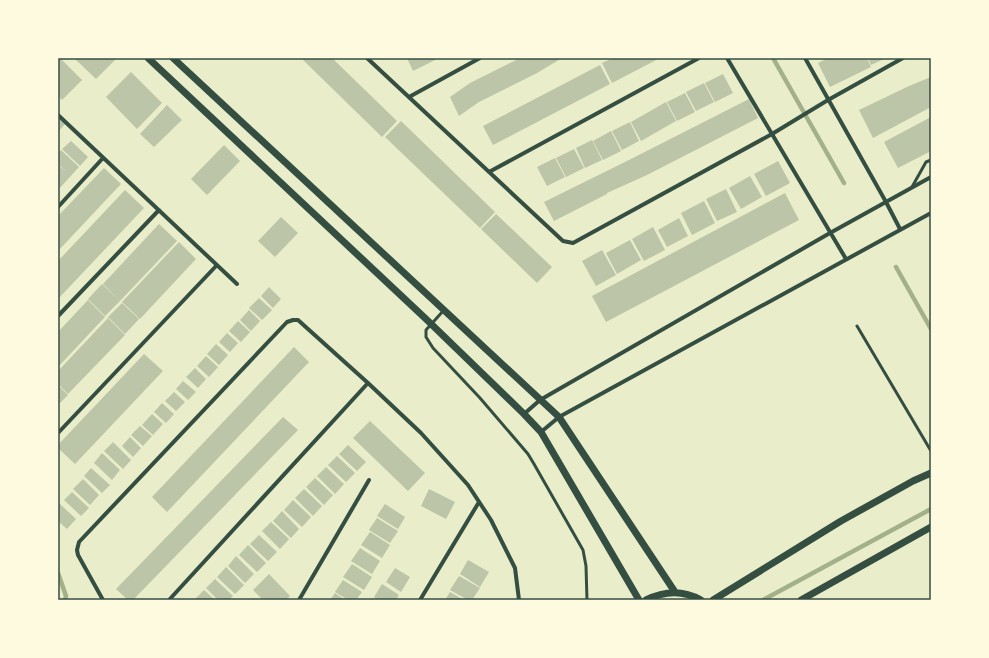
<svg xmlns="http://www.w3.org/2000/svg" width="989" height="658" font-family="Overpass,sans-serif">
<rect width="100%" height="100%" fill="#e9edc9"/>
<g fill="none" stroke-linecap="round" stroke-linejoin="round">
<path stroke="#a3b18a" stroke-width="4.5" d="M773,58L844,183
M896,267L931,329
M58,573L66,596L65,600
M763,600L931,509"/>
</g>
<path fill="#bcc5a7" d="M58,58H60L82,80L62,100L58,96Z
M74,58H117L96,79Z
M301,58H332L397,121L382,137Z
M407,58H439L413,71Z
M520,58H562L537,73L479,102L459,116L450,97L470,83Z
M613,58H660L612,83L602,63Z
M828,58H867L871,67L830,87L818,63Z
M868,58H886L871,65Z
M600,65L610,84L493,145L483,126Z
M131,72L162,103L137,129L106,97Z
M723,74L733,93L715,102L705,83Z
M931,77V107L873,138L859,110L909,86Z
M704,83L714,102L696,111L686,92Z
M685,93L695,112L677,121L667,102Z
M749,99L758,118L647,175L607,193V194L554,221L544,202L629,160Z
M666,102L676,121L641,141L631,122Z
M167,105L182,120L154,147L140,134Z
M931,117V151L898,168L884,142Z
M58,118L65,124L58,132Z
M401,121L495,212L480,228L385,137Z
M630,122L639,141L622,150L612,131Z
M611,131L621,151L603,160L593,141Z
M592,140L602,160L585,168L576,148Z
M71,141L88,157L80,166L62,149Z
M224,145L240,161L207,195L191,179Z
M574,149L584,168L566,177L556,158Z
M61,150L79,167L58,190V165L67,172L58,164V154Z
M555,158L565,177L547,186L537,167Z
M778,161L790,183L766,196L754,174Z
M104,168L121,184L58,251V216Z
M750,176L762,197L741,209L729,188Z
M726,189L737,212L717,221L706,199Z
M125,190L144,208L58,299V261Z
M785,193L799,220L606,322L592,296Z
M704,201L715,223L692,235L681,213Z
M496,214L552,267L537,283L481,229Z
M281,217L298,233L275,257L258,241Z
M679,218L688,236L667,247L658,230Z
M159,224L177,241L120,301L103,284Z
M653,227L665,250L644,261L632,239Z
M630,240L641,260L617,274L606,253Z
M179,242L196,259L140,319L122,302Z
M602,250L616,275L596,286L582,261Z
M102,284L120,301L105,316L88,299Z
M269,287L281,299L273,308L261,296Z
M259,298L272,310L262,320L249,308Z
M88,300L105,317L58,367V332Z
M122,303L139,319L125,334L108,317Z
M249,310L260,321L251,331L240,320Z
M108,318L125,335L68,394L58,384V371Z
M238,321L250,332L241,342L229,331Z
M227,333L238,343L230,352L219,342Z
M216,344L228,355L219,365L207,354Z
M294,347L309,362L167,512L152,497Z
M144,354L163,371L75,464L58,448V445Z
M206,356L218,367L209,377L197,366Z
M195,368L206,379L198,388L186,377Z
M183,381L196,392L188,400L176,389Z
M58,385L68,395L58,405Z
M174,392L185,402L176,411L165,401Z
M162,403L174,414L166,423L154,412Z
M152,414L163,424L153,435L142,425Z
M283,417L298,430L133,600H128L116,589Z
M370,421L425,473L408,491L353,438Z
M140,426L152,436L143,446L131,435Z
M130,437L141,448L133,457L122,446Z
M113,442L131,460L123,469L104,451Z
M348,445L366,462L357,471L339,454Z
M102,453L120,470L112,480L94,463Z
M337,456L355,473L346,482L328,465Z
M326,467L344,484L335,494L317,476Z
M91,468L110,485L102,493L84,476Z
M315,478L333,495L324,505L306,487Z
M83,479L99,495L90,505L73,489Z
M304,489L322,506L313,516L295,498Z
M429,489L455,502L446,519L421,506Z
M72,492L89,508L81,516L64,500Z
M293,500L311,517L302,527L284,510Z
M59,503L76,519L67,529L58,521V504Z
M385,504L405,517L398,529L377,516Z
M282,511L299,529L291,538L273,521Z
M377,518L398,531L390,543L369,530Z
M271,522L289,539L280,549L262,531Z
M370,532L390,545L382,558L361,545Z
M259,535L277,552L268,561L250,544Z
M248,545L266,563L257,572L239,555Z
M360,548L380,561L372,574L351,561Z
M236,556L254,574L245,583L228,566Z
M468,560L489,572L480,587L460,574Z
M352,564L372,577L364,590L343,577Z
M226,567L244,585L235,594L217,577Z
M395,568L410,577L401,592L386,582Z
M269,574L290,596L286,600H263L253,590Z
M459,576L480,588L472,600H468L450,590Z
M215,579L233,596L229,600H218L206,588Z
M343,580L362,592L356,600H348L335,592Z
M382,584L399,595L396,600H378L374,597Z
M204,590L215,600H196L195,599Z
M450,592L464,600H445Z
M335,593L345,600H330Z"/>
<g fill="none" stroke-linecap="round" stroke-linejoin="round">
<path stroke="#344e41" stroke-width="3" d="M912,187L926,162L931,160
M444,310L426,330V337L433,348L480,398L528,454L534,464L583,550L586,566L587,600
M857,326L931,451"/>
<path stroke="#344e41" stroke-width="4" d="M367,58L563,241L573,243L772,134L828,100L903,58
M727,58L846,259
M805,58L886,202L900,229
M409,97L480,58
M58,115L237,284
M489,172L699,58
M58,207L103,158
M58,316L159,210
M524,414L540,400L830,233L931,177
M541,432L559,417L931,213
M58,433L217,265
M103,600L78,555L77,550L79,542L287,322L293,320H298L368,383L421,433L468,485L491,520L515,568L519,600
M169,600L368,383
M299,600L369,480
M420,600L479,502"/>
<path stroke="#344e41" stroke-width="7" d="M148,58L426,319L524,414L541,432L639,600
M173,58L559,417L675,592
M646,600C664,591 683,590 701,600
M713,600L841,521L913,481L931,473
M801,600L931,527"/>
</g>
<rect width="989" height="658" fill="none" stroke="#fefae0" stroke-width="118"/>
<rect x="59" y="59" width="871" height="540" fill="none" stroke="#344e41" stroke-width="1.5"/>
</svg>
